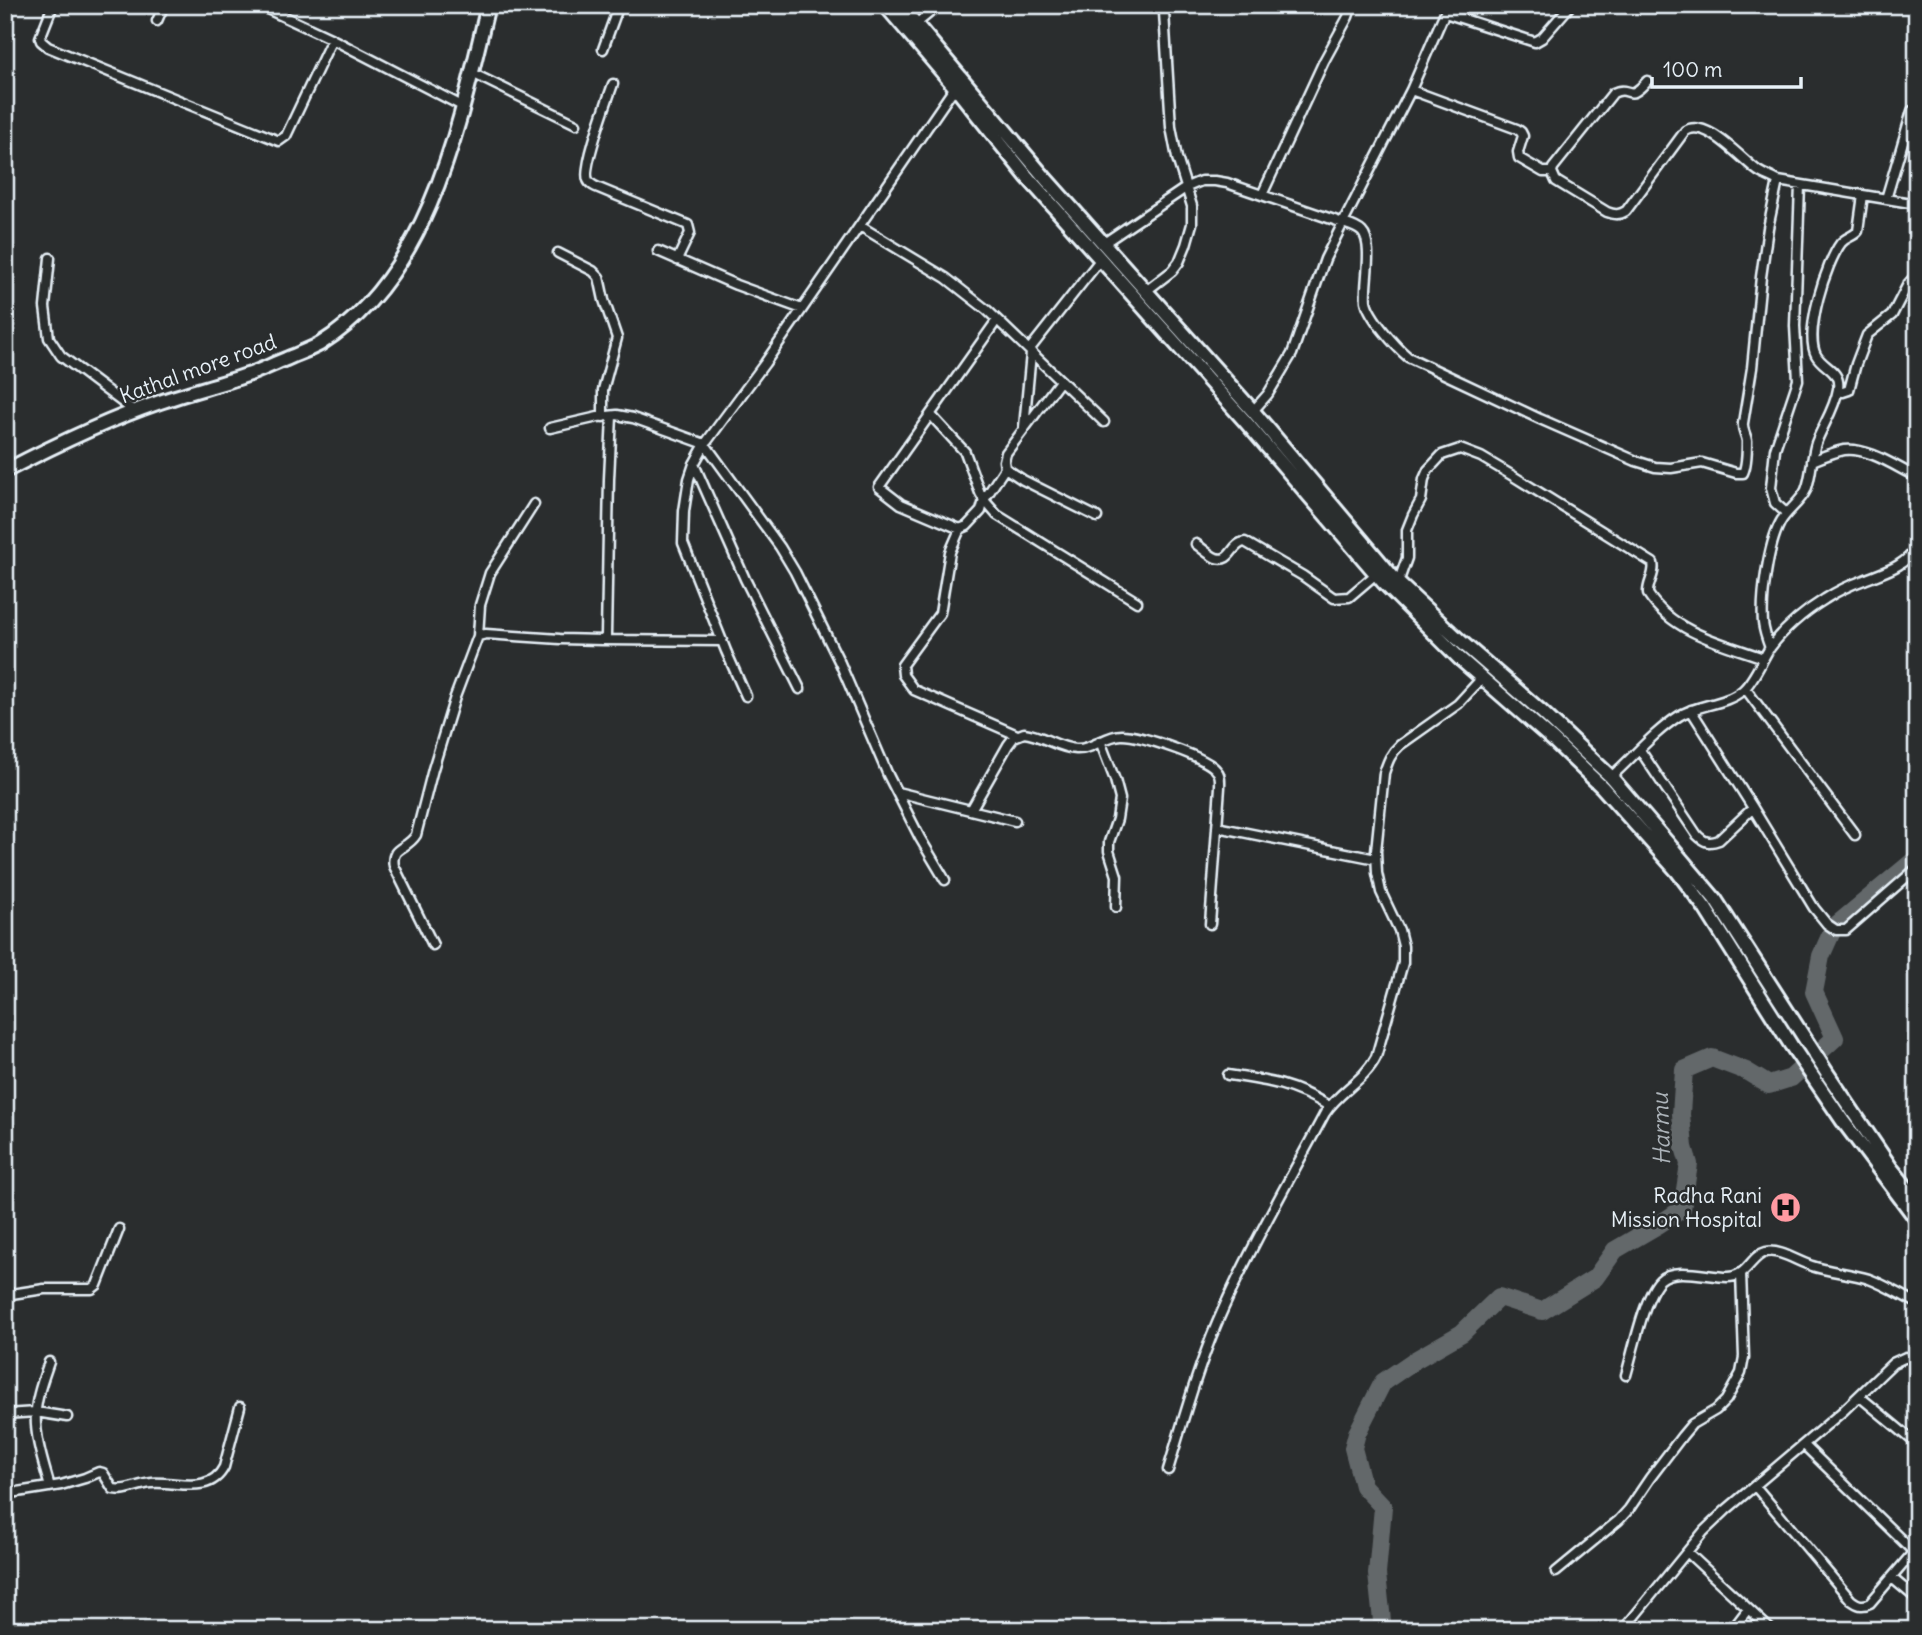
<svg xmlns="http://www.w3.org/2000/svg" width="1922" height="1635" font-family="Delius,sans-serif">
<rect width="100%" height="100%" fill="#2a2d2e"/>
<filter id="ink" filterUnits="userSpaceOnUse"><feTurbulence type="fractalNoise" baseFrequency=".0143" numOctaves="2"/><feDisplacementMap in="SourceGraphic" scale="14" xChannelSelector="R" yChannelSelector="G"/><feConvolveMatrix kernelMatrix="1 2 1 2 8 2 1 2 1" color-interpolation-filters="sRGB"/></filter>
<g filter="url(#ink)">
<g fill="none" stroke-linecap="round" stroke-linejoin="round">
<path stroke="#63686b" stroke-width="18" d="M1383,1630L1377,1574L1383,1507L1363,1486L1353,1448L1357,1433L1383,1382L1415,1360L1462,1333L1499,1297L1542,1311L1595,1278L1615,1250L1658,1225L1682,1209L1689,1164L1684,1147L1681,1114L1684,1070L1712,1058L1746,1071L1769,1085L1791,1078L1835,1038L1814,992L1821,956L1834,927L1917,858"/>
<defs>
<path id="street" d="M53,5L40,38L41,41L48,47L279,141L286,136L332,39
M259,5L332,39L462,106
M1445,13L1535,42L1542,38L1569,7
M157,21L164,5
M916,24L939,5
M603,49L619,5
M472,73L576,124
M1647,81C1627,104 1631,84 1613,93L1553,168L1552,172L1556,181L1607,212C1615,215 1619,215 1626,211L1685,131C1706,117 1741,159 1758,171C1764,175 1771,177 1778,181L1917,204
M613,84C608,99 582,168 588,180C590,185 596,187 601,189L688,225L690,233L677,260
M1411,90L1517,129L1521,132L1523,136L1518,152L1519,158L1543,172H1552
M1262,195L1324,61L1348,17L1352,5
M1886,199L1912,111
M860,226L946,278L987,310L1104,422
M1104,243L1187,187L1201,181H1215L1227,183L1343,223L1411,90L1448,5
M658,251L736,285L802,309
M558,253L593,271L599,277L604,300L617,338L603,390V417
M50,258L45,307L49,338L61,356L134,411
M1146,291L1172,271L1179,262L1186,245L1192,224V206L1177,158L1171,127L1164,12L1161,5
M1029,350L1100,260
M1060,381L1006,453L1004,461L1005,468L1023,480L1097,517
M1838,390L1843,392L1849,390L1856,364L1867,335L1892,315L1908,284L1917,274
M1253,411L1268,394L1292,354L1325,259L1343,223C1349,225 1357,227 1362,232C1374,244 1364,284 1366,301C1369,317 1396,347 1408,357L1540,419L1636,461L1655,467L1671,468L1702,463L1736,473H1743C1747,465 1747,451 1747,441C1746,434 1742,430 1743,423L1752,368L1761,277L1768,228L1778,181
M931,415L965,452L980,493L984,500L997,515L1137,602
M1024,427L1031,353
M550,428L598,417L617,415L633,418L705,444L780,547L795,572L840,663L888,775L920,838L945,880
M1812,461C1822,457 1833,452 1844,450C1868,447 1896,467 1917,477
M694,464L745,579L800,689
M1005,468L984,500L981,511L967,526L960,529L950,552L940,613L902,665L903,675L914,690L1017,735
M1786,513L1775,503L1771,488L1775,449L1798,380L1795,326L1800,185
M960,529L901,504L879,487L997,320
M1196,544C1202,548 1209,555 1216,558C1232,563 1231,543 1245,542L1303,576L1334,598L1349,597L1376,574
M1398,583L1407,558V530L1413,515L1421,500L1424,479L1428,470L1442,455L1460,449L1481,457L1513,476L1653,563C1656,574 1647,583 1648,594C1673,633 1724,644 1764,658
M478,636L480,605L490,573L534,504
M603,640L722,641
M1770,648C1767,640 1764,631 1763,623C1761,597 1768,546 1780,523C1786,511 1800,503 1806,490C1812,475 1811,458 1816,443C1823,425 1835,408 1838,389C1841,370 1823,368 1816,355C1804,332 1826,263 1841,243C1846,237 1853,237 1858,231L1863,195
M1745,688L1855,835
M746,696L726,651L683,543L684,511L689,479L694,464L705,444L765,363L955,87
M1691,710L1753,808L1814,908L1827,924L1836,930H1846L1917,868
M1100,741L1115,780L1120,799L1117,819L1109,842V851L1117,876L1116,907
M1640,750L1697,835C1704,842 1709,844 1719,840L1753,808
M1611,777C1633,757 1654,732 1679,716C1698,704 1726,705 1743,690C1754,680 1761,662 1769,649C1784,629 1804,612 1825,599C1837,591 1850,585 1864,580C1885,571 1903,568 1917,547
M897,792L1015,821
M971,810L1008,745L1014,737L1024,733C1042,735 1058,748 1076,749C1093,750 1105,735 1122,735C1140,735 1208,757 1217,771C1221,775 1220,782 1220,787L1210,924
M1217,827L1376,859
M433,945L394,866C390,846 407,850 416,835L433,769L455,697L478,636L486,634L560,639L603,640L606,636L609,479L612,416
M1228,1075C1270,1081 1292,1084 1329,1106
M5,1295L44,1289H92L97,1285L119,1229
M49,1362C44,1377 37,1394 36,1410C34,1436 43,1462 50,1487
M1626,1375C1633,1352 1644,1296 1660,1280C1674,1266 1708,1277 1727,1277C1748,1277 1750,1256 1766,1252C1780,1249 1798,1262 1812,1266C1830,1272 1850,1273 1869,1279C1885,1285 1901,1295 1917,1303
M1859,1396L1917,1444
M5,1414L36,1412L67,1417
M1804,1445L1914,1552
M1168,1470C1183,1421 1197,1370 1217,1323C1248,1251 1288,1183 1325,1113C1339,1091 1364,1081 1376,1057L1403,963V946L1399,930L1381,892L1377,873L1376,851L1384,773C1388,761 1391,753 1400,745L1458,704L1482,678
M1755,1486L1851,1600C1858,1605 1862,1607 1870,1603L1917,1548
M5,1494L61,1485L85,1478L99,1472L103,1473L113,1489C126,1492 138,1484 152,1483C177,1481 210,1495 224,1467L240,1407
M1687,1552L1771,1630
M1556,1572L1619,1520L1629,1509L1650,1478L1682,1436L1692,1424L1716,1410L1726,1400L1741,1373L1744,1357L1741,1273
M1892,1578L1917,1599
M1598,1630H1608
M1623,1630L1704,1531L1726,1510L1843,1411L1893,1363L1906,1357L1917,1360
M1732,1630L1748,1609"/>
<path id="secondary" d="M885,5L955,87L1028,178L1244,420L1384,583L1459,658L1553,740L1602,787L1677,871L1705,908L1791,1045L1842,1120L1917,1220
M900,5L1046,179L1253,411L1398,583L1458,639L1542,712L1611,777L1666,841L1715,899L1827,1073L1891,1168L1917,1200
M5,471C55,445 107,420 160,402C189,392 218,385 247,375C260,371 273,364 286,359C297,354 309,350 320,344C430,276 460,122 488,5"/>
</defs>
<use href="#street" stroke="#e8f1f8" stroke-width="13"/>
<use href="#secondary" stroke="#e8f1f8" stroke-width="18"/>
<use href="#street" stroke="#2a2d2e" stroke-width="8"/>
<use href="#secondary" stroke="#2a2d2e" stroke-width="12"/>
</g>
</g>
<defs>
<symbol id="hospital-disc" viewBox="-11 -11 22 22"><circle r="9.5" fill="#ff9aa2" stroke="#2a2d2e"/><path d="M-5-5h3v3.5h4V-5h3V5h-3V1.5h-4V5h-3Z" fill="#111"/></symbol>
</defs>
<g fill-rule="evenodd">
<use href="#hospital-disc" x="1768" y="1190" width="35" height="35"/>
</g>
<g text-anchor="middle" stroke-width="5" stroke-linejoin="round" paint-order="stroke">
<g font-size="21" fill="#e8f1f8" stroke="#2a2d2e">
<text transform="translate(198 369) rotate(-20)" y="7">Kathal more road</text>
</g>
<g font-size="21" fill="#e8f1f8" stroke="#2a2d2e" text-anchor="end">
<text x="1762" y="1203">Radha Rani<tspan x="1762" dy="24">Mission Hospital</tspan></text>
</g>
<g font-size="23" font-style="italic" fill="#acb3b9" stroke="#2a2d2e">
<text transform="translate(1661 1129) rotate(-92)" y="8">Harmu</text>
</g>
</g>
<rect width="1922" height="1635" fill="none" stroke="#2a2d2e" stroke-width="28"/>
<rect x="14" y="14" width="1894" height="1607" fill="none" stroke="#e8f1f8" stroke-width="2.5" filter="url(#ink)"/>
<path d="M1652 77v10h149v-10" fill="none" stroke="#e8f1f8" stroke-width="3.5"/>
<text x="1663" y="77" font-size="21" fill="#e8f1f8" stroke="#2a2d2e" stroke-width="5" paint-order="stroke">100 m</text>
</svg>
